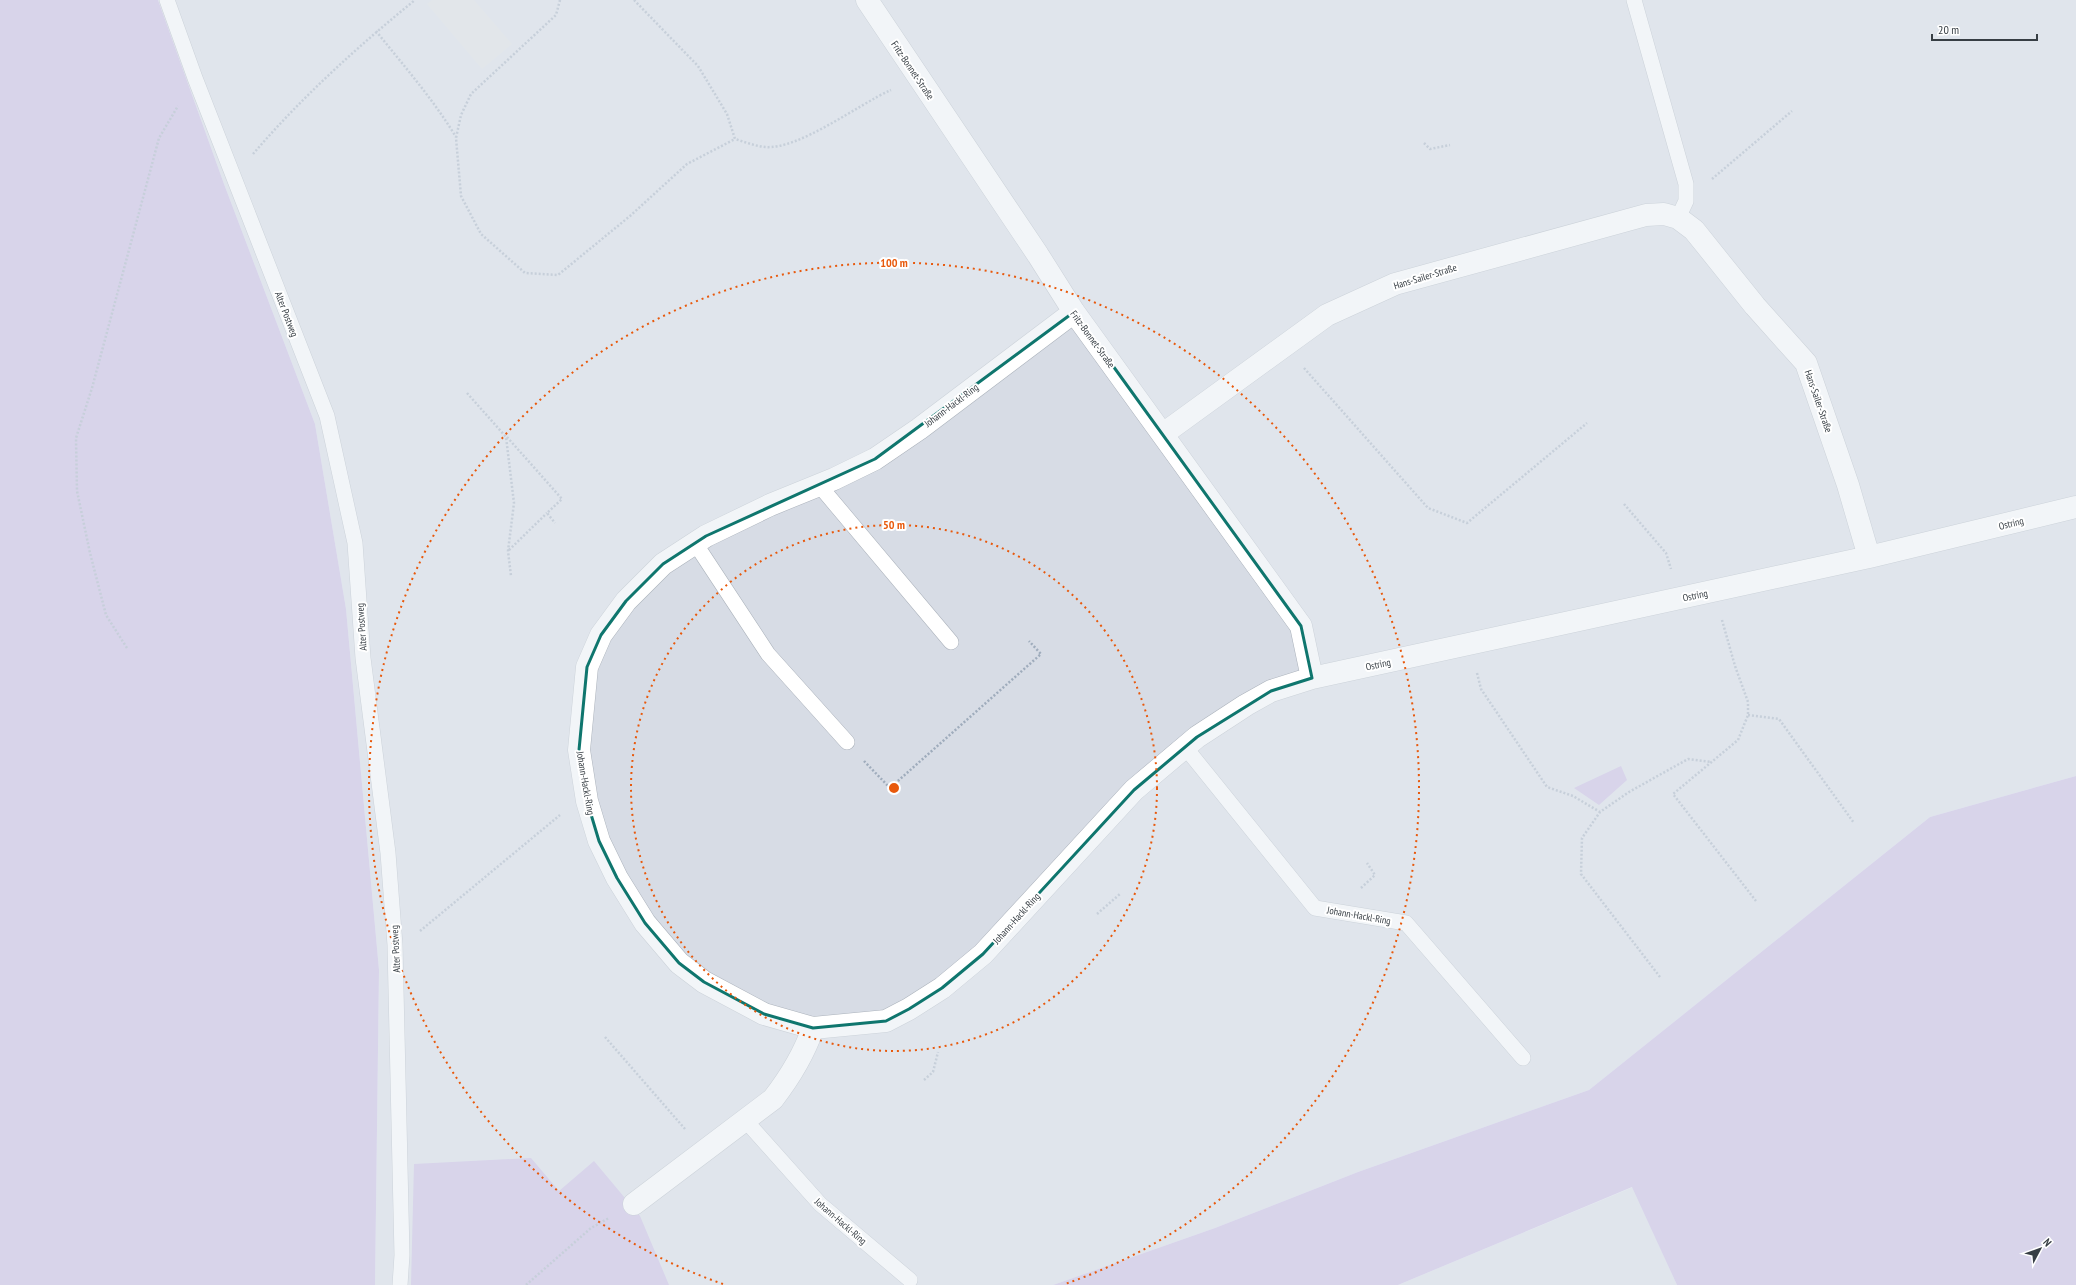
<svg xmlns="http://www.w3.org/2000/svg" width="2076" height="1285" font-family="'PT Sans Narrow',sans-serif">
<rect width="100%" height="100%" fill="#e8ecf2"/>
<path fill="#d7dce5" d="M158,0H2076V776L1930,817L1589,1090L1358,1172L1215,1228L1053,1285H375L379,970L346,609L315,424L224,184Z
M1633,1187L1677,1285H1398Z"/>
<path fill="#c5b5e1" d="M0,0H158L224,184L315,424L346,609L379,970L375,1285H0Z
M1621,766L1627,780L1599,805L1574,788Z
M2076,776V1285H1677L1632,1187L1398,1285H1053L1215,1228L1358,1172L1589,1090L1930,817Z
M531,1158L559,1191L594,1161L640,1216L669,1285H411L414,1164Z"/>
<path fill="#dcdee0" d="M432,0H474L512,44L482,69L427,4Z"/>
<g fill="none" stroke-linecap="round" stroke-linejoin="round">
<defs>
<path id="lane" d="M167,0L195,78L327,416L355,543L363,658L388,853L395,945L402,1255L400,1285
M1634,0L1686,184V201L1678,218
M819,485L951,642
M695,543L768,654L847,742
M1185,747L1315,908L1406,923L1523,1058
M745,1120L820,1204L910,1280"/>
<path id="street" d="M867,0L1038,255L1074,312L1301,626L1312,678
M1074,312L919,429L875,459L834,479L770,505L706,536L663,564L626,601L601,635L587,667L579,750L587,801L599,841L617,878L645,923L679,963L704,982L764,1014L813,1028L886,1021L909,1009L942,988L983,954L1134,790L1197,737L1246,705L1271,691L1312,678L1869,557L2076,507
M1163,434L1327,315L1395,284L1646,215L1664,214L1678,218L1694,230L1755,306L1806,363L1848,485L1869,557
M634,1204L773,1099C790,1077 804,1054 813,1028"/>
</defs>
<use href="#lane" stroke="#acb3bc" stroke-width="16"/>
<use href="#street" stroke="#acb3bc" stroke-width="23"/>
<path stroke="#9facbc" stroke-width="2.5" stroke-dasharray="2 2" stroke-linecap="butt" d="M560,0L556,15L471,94L461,115L456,138L461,196L481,234L525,273L558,275L630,216L687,164L735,139
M634,0L698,66L727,114L735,139C745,142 755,146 765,147C799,150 859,104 891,90
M376,31C404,66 433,99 456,137
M1424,143L1430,149L1450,145
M253,154C301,98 357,47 415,0
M1712,179L1792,111
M1304,368L1428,508L1467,523L1587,423
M467,393L506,437L514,503L508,551L511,576
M507,437L562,499L547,513L555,523
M1624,504L1666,553L1671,569
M509,550L547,513
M1722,620L1735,666L1748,702V715L1738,740L1673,794L1756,901
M127,648L106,615L90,553L77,491L76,438L92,388L159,138L178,106
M1477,673L1481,689L1547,787L1573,796L1600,812
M1748,715L1779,719L1854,823
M864,761L890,788L1041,654L1029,641
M1361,888L1375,875L1367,863
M1097,914L1120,894
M420,931L560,815
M1660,977L1581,874L1582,838L1600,812L1629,792L1688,759L1711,762
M605,1037L685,1129
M924,1080L933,1072L938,1052
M526,1285L591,1228L609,1218"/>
<use href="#lane" stroke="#fff" stroke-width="15"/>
<use href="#street" stroke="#fff" stroke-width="22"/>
</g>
<path d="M0 0H2076V1285H0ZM1074,312L1301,626L1312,678L1271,691L1197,737L1134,790L983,954L942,988L909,1009L886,1021L813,1028L764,1014L704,982L679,963L645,923L617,878L599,841L587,801L579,750L587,667L601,635L626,601L663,564L706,536L875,459Z" fill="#e8ecf2" fill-opacity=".55" fill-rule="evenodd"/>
<path fill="none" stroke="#0f766e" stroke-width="3" stroke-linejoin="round" d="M1074,312L1301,626L1312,678L1271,691L1197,737L1134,790L983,954L942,988L909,1009L886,1021L813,1028L764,1014L704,982L679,963L645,923L617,878L599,841L587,801L579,750L587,667L601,635L626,601L663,564L706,536L875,459Z"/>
<g fill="none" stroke="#e8590c" stroke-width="2" stroke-dasharray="2 4">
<circle cx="894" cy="788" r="263"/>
<path d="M723 1284A525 525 0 1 1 1065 1284"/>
</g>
<g text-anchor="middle" stroke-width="4" stroke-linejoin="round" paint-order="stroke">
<g font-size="10" fill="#373e44" stroke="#fff">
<text transform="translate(913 70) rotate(56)" y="4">Fritz-Bonnet-Straße</text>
<text transform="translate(1425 276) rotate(-17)" y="4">Hans-Sailer-Straße</text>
<text transform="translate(287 314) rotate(69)" y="4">Alter Postweg</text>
<text transform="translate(1093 339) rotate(54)" y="4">Fritz-Bonnet-Straße</text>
<text transform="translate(1819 401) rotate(71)" y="4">Hans-Sailer-Straße</text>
<text transform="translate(951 405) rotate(-37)" y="4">Johann-Hackl-Ring</text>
<text transform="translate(2011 523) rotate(-14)" y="4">Ostring</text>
<text transform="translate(1695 595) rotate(-12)" y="4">Ostring</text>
<text transform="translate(361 627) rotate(-94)" y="4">Alter Postweg</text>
<text transform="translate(1378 664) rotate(-12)" y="4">Ostring</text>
<text transform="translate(586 783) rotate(80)" y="4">Johann-Hackl-Ring</text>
<text transform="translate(1359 915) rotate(10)" y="4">Johann-Hackl-Ring</text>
<text transform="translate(1016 918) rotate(-48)" y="4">Johann-Hackl-Ring</text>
<text transform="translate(395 949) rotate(-93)" y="4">Alter Postweg</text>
<text transform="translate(841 1221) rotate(41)" y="4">Johann-Hackl-Ring</text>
</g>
</g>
<circle cx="894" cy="788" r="6" fill="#e8590c" stroke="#fff" stroke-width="2"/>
<g font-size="12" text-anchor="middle" font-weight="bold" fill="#e8590c" stroke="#fff" stroke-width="4" stroke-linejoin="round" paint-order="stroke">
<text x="894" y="267">100 m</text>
<text x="894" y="529">50 m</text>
</g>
<g transform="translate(2040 1249) rotate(49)" stroke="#ffffff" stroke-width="3" paint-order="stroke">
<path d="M0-3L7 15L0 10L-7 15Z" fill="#373e44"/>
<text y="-6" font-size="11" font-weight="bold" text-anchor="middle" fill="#373e44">N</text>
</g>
<path d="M1932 34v6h105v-6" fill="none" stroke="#373e44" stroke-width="2"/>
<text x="1938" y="34" font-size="12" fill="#373e44" stroke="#ffffff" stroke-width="3" paint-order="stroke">20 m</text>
</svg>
